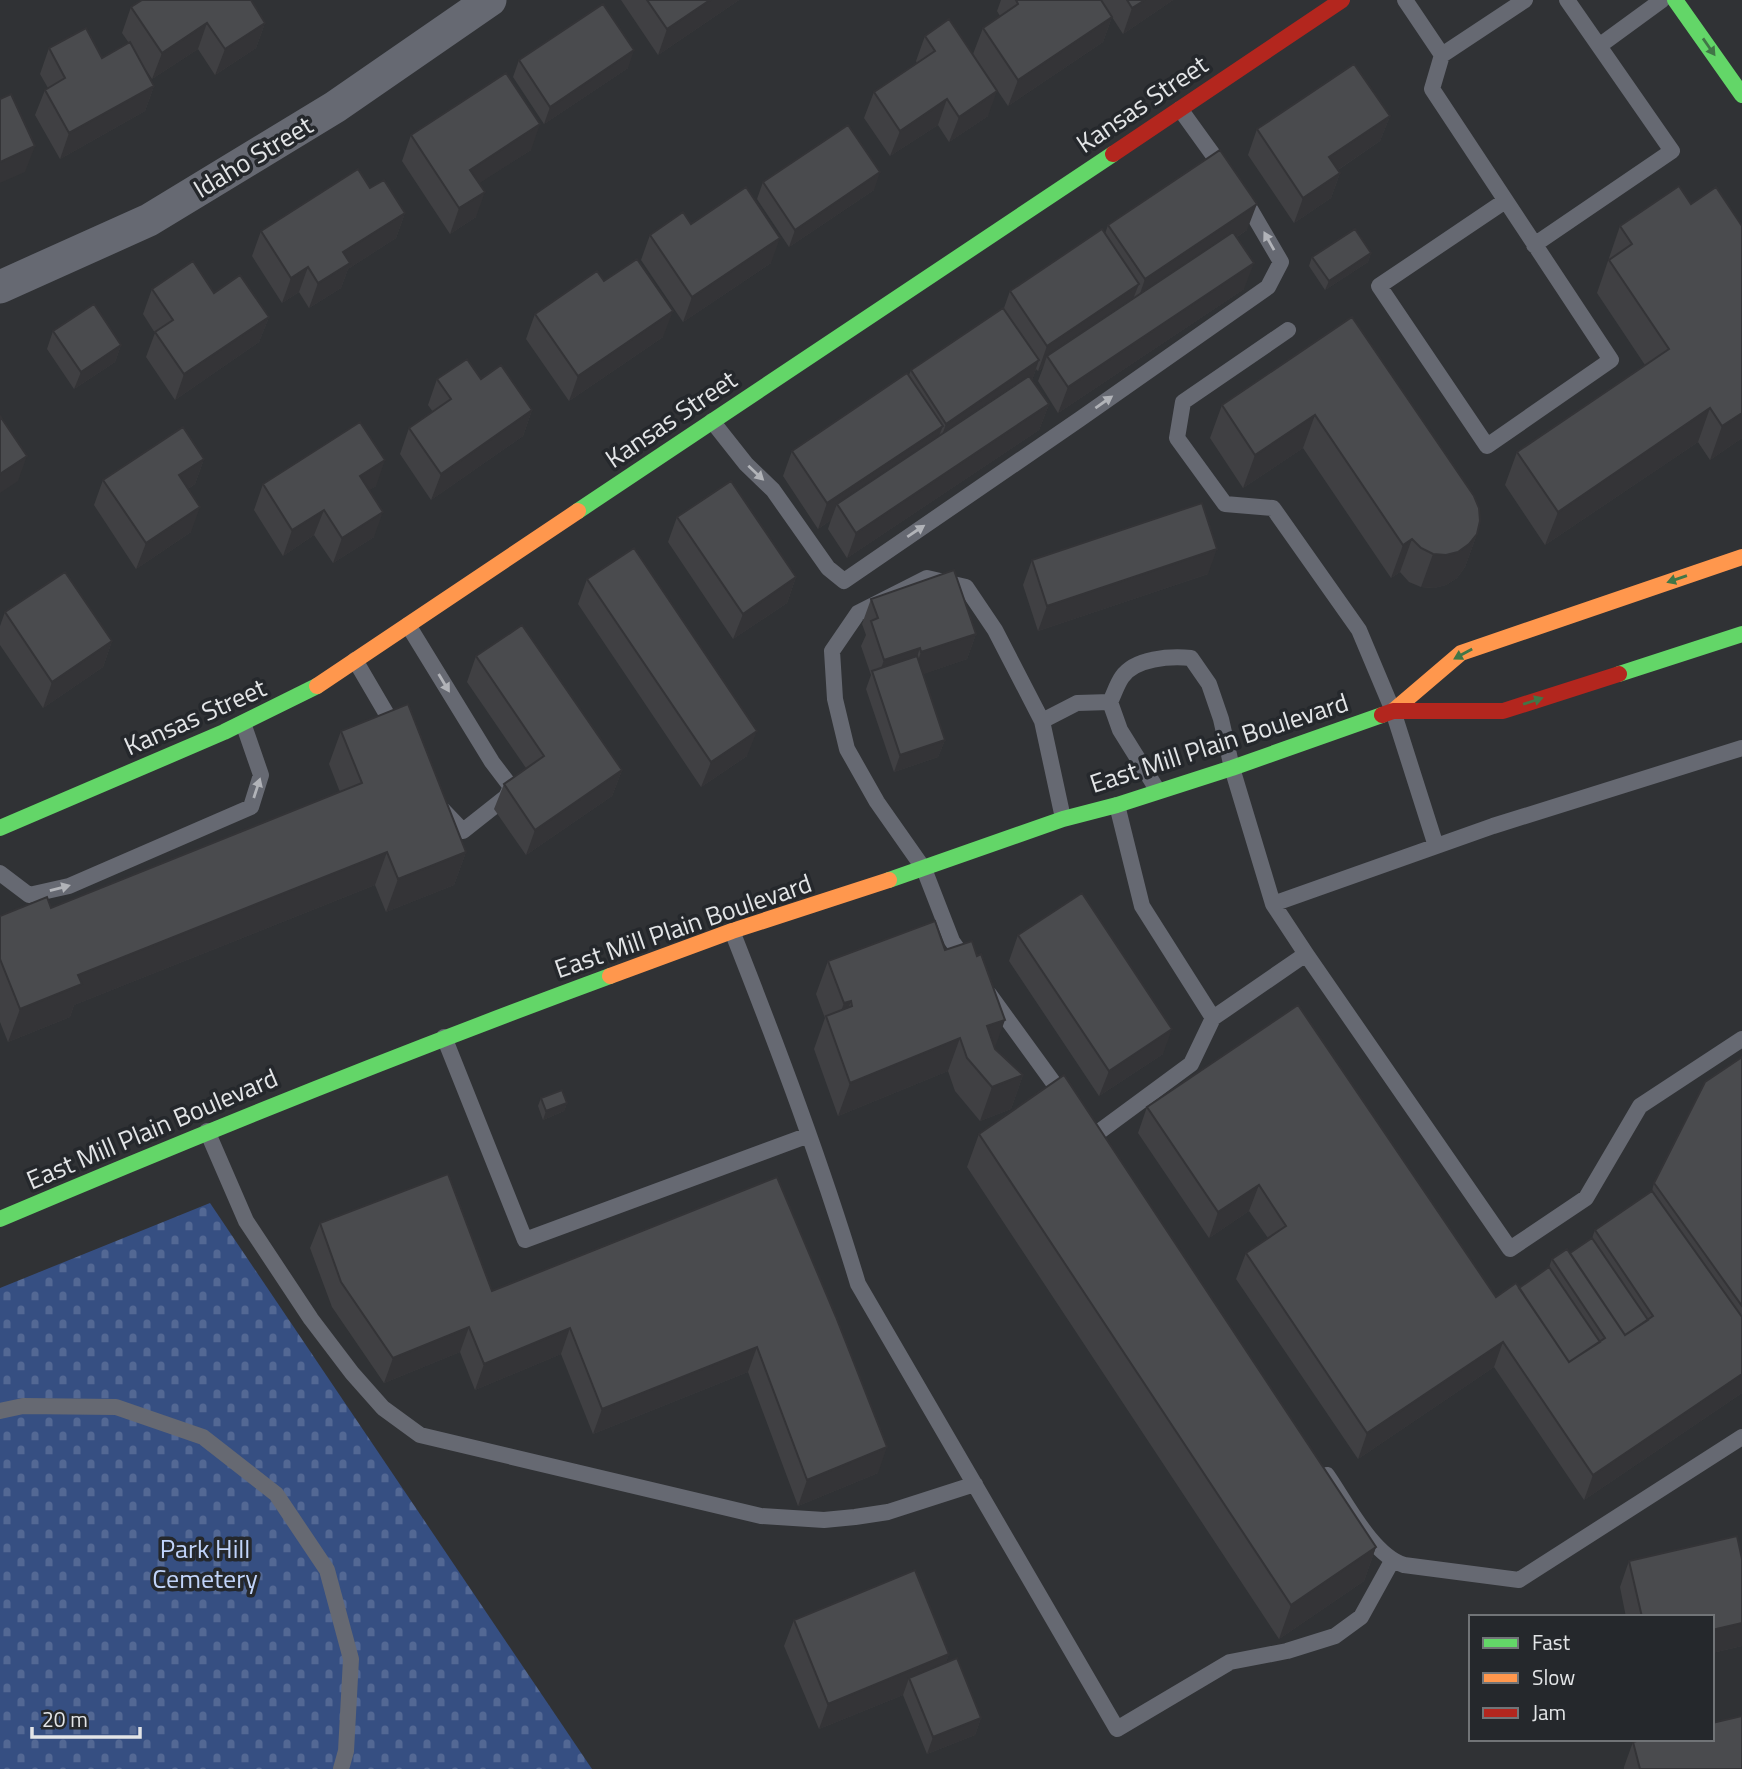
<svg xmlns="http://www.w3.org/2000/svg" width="1742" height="1769" font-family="'Titillium Web',sans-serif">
<defs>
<pattern id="cemetery-stones" width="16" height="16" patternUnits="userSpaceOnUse" patternTransform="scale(1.75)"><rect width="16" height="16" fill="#364f82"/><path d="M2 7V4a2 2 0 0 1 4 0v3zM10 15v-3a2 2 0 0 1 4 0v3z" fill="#536894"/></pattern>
</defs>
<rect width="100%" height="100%" fill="#303235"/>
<path fill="url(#cemetery-stones)" d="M210,1203L592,1769H0V1288Z"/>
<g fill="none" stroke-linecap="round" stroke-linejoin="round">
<path stroke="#666972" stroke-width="16" d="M1405,0L1442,55L1432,89L1611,360L1487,446L1379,286L1505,201
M1599,46L1662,0
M1442,55L1525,0
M1180,109L1224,170
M1534,245L1672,151L1567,0
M1288,330L1183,402L1177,438L1225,504L1273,508L1359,630L1393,711L1436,846
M712,421L746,464L773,490L828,568L844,581L1080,419L1268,287L1281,262L1243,197
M408,625L492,762L511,787L506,797L463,831L440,807
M355,660L396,730
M1042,721L1077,703L1110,702
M1158,791L1120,730L1110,702C1114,694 1117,684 1122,677C1135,658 1170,656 1191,658L1209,684L1221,719L1232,768L1273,904L1306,954L1510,1249L1586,1198L1640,1106L1742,1039
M1117,805L1142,906L1213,1018
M0,873L29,895L69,886L251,807L261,775L243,723
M1273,904L1493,826L1742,748
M732,931C778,1048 822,1164 858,1284L1117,1729L1230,1662L1287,1651L1335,1636L1361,1617L1392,1561
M968,964L952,941L924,869L877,802L847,749L835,699L832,651L858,613L927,578L966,587L995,630L1042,721L1063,818
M989,994L1066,1100
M444,1037L525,1240L809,1135
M207,1131L246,1221L311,1319L352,1373L383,1408L420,1435L761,1516L824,1520L855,1517L888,1512L975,1484
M1092,1137L1191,1064L1213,1018L1306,954
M0,1411L23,1406L116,1407L203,1437L276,1494L327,1570L351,1659L346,1751L341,1769
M1327,1475C1346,1502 1372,1555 1404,1565L1519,1580L1742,1437"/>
<path stroke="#666972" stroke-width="33" d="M0,287L149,220L335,107L490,0"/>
<path stroke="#63d668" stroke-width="16" d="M1675,0L1742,95
M578,511L1113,154
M1619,674L1742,634
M0,828L224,732L317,686
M889,880L1063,819L1117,805L1232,768L1382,715
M0,1219C202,1133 404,1052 610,976"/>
<path stroke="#ff974d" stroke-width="16" d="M317,686L578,511
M1393,711L1461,653L1742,557
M610,976L732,931L889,880"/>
<path stroke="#b3261e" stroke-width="16" d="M1113,154L1342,0
M1382,715L1393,711H1503L1619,674"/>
</g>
<path fill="#404043" d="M621,0H739L658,55Z
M1001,0H1173L1123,34L1112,17L1103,42L1008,106L973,54L983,28L1000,16L997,11Z
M131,7L265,23L256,48L215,75L198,49L152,79L140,61L154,86L145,111L60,159L35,115L45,90L48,88L40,74L49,48L102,58L129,43L122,33Z
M925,36L988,116L949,142L938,125L890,156L864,118L874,92L917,63L916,61Z
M519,60L628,68L544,124L513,77Z
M1390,116L1380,141L1338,170L1340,173L1331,198L1294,223L1248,155L1257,129Z
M411,135L531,150L479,183L476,217L450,234L402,161Z
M763,182L874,190L789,247L757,199Z
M1679,186L1742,438L1710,460L1698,442L1545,545L1505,485L1517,452L1645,365L1597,293L1620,226Z
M370,188L405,213L396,238L348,269L341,288L309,308L299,292L282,303L252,256L261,231Z
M1108,225L1247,230L1237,237L1244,289L1058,413L1038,381L1043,368L1038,371L1036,369L1032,380L1049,404L1039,430L847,558L828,529L831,520L818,529L783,476L792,451L909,375L911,370L1004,308L1010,291L1105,234Z
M650,235L771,263L683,322L641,260Z
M1371,253L1368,262L1325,290L1309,266L1312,257Z
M604,281L663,337L569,401L526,339L535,314Z
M152,289L269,317L259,342L175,400L146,357L155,333L143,314Z
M1352,317L1477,534L1465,567L1457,578L1446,585L1434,588L1421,587L1409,582L1400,572L1391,578L1303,448L1243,488L1210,438L1222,405Z
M53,331L121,345L115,362L74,389L47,349Z
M437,379H481L532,410L523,436L431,500L400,454L409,428L433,412L428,405Z
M204,459L195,484L188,489L191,532L136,569L94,505L103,480Z
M263,484L376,486L369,490L374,537L333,563L314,535L283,556L254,510Z
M677,517L796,577L787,603L733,639L668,542Z
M1032,560L1208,574L1038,631L1023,585Z
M587,579L747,756L701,787L578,604Z
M871,599L976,634L967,659L923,674L945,740L938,757L894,772L866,689L871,675L861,646L866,635L862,624Z
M5,612L112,641L103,667L43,708L0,645V626Z
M476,656L622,770L612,796L526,855L494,809L504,784L526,768L467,682Z
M341,731L466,852L454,885L386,912L375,885L74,1005L70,1017L8,1042L0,1022V916L51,908L340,792L329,764Z
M1018,935L1163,1054L1099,1096L1009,961Z
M945,950L995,1049L1023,1075L1011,1109L980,1121L955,1091L948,1071L838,1116L814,1049L825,1018L816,994L828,961Z
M1742,1057V1393L1584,1500L1494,1367L1358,1459L1236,1279L1246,1253L1268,1238L1249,1211L1209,1238L1138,1133L1147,1107L1496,1297L1519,1288L1549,1267L1552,1259L1570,1253L1592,1238L1595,1230L1652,1191L1654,1183Z
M541,1098L567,1103L564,1111L543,1120L538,1106Z
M979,1134L1376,1547L1364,1581L1279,1639L967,1167Z
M777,1177L878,1473L798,1506L748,1372L593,1434L561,1354L475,1390L460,1352L384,1383L332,1307L310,1248L320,1223L492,1291Z
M1737,1536L1742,1559V1646L1712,1653V1617H1626L1620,1587L1629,1561Z
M794,1620L949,1654L946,1662L981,1718L975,1735L927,1754L903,1695L819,1729L784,1646Z
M1633,1742L1742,1769H1624V1767Z"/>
<path fill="#343437" d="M710,0H739L658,55L667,29Z
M1145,0H1173L1123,34L1132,8Z
M1112,17L1103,42L1008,106L1018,80Z
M207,23L198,49L152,79L162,53Z
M265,23L256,48L215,75L225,49Z
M634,50L628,68L544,124L550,107Z
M154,86L145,111L60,159L69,133Z
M997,91L988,116L949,142L959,117Z
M947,99L938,125L890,156L900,131Z
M1390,116L1380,141L1320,182L1329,157Z
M540,124L531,150L461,195L470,170Z
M35,146L25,172L0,183V162Z
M880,172L874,190L789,247L795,230Z
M1340,173L1331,198L1294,223L1303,198Z
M485,192L476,217L450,234L459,208Z
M1257,204L1247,230L1136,305L1145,279Z
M405,213L396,238L348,269L341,288L309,308L318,283L343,252Z
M780,238L771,263L683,322L692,297Z
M1371,253L1368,262L1325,290L1329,281Z
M1254,263L1244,289L1058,413L1068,387Z
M308,267L299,292L282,303L291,278Z
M1139,284L1129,309L1047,356L1043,368L1038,371L1047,346Z
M673,311L663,337L569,401L578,376Z
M269,317L259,342L175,400L184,374Z
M121,345L115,362L74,389L81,372Z
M1039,360L1030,386L937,449L946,424Z
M1049,404L1039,430L847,558L856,533Z
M1710,408L1698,442L1545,545L1558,512Z
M532,410L523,436L431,500L441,474Z
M1742,413V438L1710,460L1722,426Z
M1315,415L1303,448L1243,488L1255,455Z
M943,426L933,451L837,504L831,520L818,529L827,503Z
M27,456L18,481L0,493V474Z
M204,459L195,484L170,501L179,475Z
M385,460L376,486L351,502L360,476Z
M200,507L191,532L136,569L146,543Z
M324,510L314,535L283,556L292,530Z
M383,512L374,537L333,563L342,538Z
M1477,534L1465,567L1457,578L1446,585L1434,588L1421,587L1433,554Z
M1412,539L1400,572L1391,578L1403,545Z
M1217,549L1208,574L1038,631L1047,606Z
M796,577L787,603L733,639L743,614Z
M976,634L967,659L912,678L921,652Z
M112,641L103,667L43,708L52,682Z
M920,648L911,674L876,682L884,660Z
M757,731L747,756L701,787L711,762Z
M945,740L938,757L894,772L900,755Z
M622,770L612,796L526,855L535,830Z
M387,852L375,885L74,1005L70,1017L8,1042L20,1009L78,975Z
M466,852L454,885L386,912L398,879Z
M851,1001L839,1034H833L844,1003Z
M1005,1020L993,1053L987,1026Z
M1172,1029L1163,1054L1099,1096L1109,1071Z
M960,1038L948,1071L838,1116L850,1083Z
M1023,1075L1011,1109L980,1121L992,1087Z
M567,1103L564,1111L543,1120L546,1111Z
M1259,1185L1249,1211L1209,1238L1218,1212Z
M469,1327L460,1352L384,1383L393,1358Z
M570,1328L561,1354L475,1390L484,1364Z
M1503,1342L1494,1367L1358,1459L1367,1433Z
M757,1347L748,1372L593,1434L602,1409Z
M1742,1374V1393L1584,1500L1593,1475Z
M887,1447L878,1473L798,1506L807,1480Z
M1376,1547L1364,1581L1279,1639L1291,1605Z
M1742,1623V1646L1712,1653V1630Z
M949,1654L940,1679L909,1678L903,1695L819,1729L828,1704Z
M981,1718L975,1735L927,1754L933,1737Z"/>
<path fill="#4a4b4e" stroke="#343437" stroke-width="2" d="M142,0H251L265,23L225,49L207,23L162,53L131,7Z
M647,0H710L667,29Z
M1016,0H1101L1112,17L1018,80L983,28L1018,4Z
M1127,0H1145L1132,8Z
M603,4L634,50L550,107L519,60Z
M949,19L997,91L959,117L947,99L900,131L874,92L935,51L925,36Z
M86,28L102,58L130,42L154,86L69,133L45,90L65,78L49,48Z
M1354,64L1390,116L1329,157L1340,173L1303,198L1257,129Z
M506,73L540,124L470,170L485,192L459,208L411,135Z
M11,94L35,146L0,162V99Z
M848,125L880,172L795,230L763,182Z
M1220,150L1257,204L1145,279L1108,225Z
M358,169L370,188L384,180L405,213L343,252L350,263L318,283L308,267L291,278L261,231Z
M1679,186L1691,204L1716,187L1742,226V413L1722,426L1710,408L1558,512L1517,452L1669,349L1609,260L1632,244L1620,226Z
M746,187L780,238L692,297L650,235L683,212L691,224Z
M1102,229L1139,284L1047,346L1010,291Z
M1355,229L1371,253L1329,281L1312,257Z
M1233,232L1254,263L1068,387L1047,356Z
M637,259L673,311L578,376L535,314L597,271L604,281Z
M193,261L214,293L240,275L269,317L184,374L155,332L173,320L152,289Z
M94,304L121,345L81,372L53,331Z
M1003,308L1039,360L946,424L911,370Z
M1352,317L1474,496L1479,508L1480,521L1477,534L1469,544L1458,552L1446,555L1433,554L1421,548L1412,539L1403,545L1315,415L1255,455L1222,405Z
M467,359L481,379L501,365L532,410L441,474L409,428L451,399L437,379Z
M907,373L943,426L827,503L792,451Z
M1029,376L1049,404L856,533L837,504Z
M0,416L27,456L0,474Z
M360,422L385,460L360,476L383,512L342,538L324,510L292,530L263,484Z
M183,427L204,459L179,475L200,507L146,543L103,480Z
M731,481L796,577L743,614L677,517Z
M1202,503L1217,549L1047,606L1032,560Z
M634,548L757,731L711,762L587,579Z
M954,570L976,634L921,652L920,648L884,660L871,621L878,618L871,599Z
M65,572L112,641L52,682L5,612Z
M522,625L622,770L535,830L504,784L544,756L476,656Z
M917,656L945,740L900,755L872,671Z
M408,704L466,852L398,879L387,852L78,975L82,984L20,1009L0,959V916L47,897L51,908L362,783L341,731Z
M1082,893L1172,1029L1109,1071L1018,935Z
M935,921L945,950L972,941L977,956L981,954L1005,1020L987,1026L995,1049L1023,1075L992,1087L967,1058L960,1038L850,1083L826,1016L852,1006L851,1001L844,1003L828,961Z
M1298,1005L1496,1297L1516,1283L1569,1362L1605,1338L1552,1259L1567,1249L1625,1335L1653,1316L1595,1230L1652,1191L1742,1317V1374L1593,1475L1503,1342L1367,1433L1246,1253L1286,1226L1259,1185L1218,1212L1147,1107Z
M1742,1057V1306L1654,1183L1705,1082Z
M1064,1075L1376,1547L1291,1605L979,1134Z
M562,1090L567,1103L546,1111L541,1098Z
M448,1174L492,1291L777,1177L836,1317L887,1447L807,1480L757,1347L602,1409L570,1328L484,1364L469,1327L393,1358L341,1282L320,1223Z
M1592,1238L1648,1320L1625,1335L1570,1253Z
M1549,1267L1600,1342L1569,1362L1519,1288Z
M1737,1536L1742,1559V1623L1712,1630V1617H1642L1629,1561Z
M915,1570L949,1654L828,1704L794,1620Z
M957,1658L981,1718L933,1737L909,1678Z
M1742,1716V1769H1640L1633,1742L1644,1739H1712V1723Z"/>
<defs><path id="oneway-solid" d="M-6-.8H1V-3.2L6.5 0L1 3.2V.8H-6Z" transform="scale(1.75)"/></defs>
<g fill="#417647">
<use href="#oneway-solid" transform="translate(1709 47) rotate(55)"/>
<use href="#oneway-solid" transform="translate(1677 579) rotate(161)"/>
<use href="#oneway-solid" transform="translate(1463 654) rotate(151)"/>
<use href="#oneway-solid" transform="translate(1533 701) rotate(-18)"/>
</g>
<g fill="#b1b3b8">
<use href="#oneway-solid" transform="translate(1269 241) rotate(-119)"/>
<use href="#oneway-solid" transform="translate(1104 402) rotate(-35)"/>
<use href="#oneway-solid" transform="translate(756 473) rotate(43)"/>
<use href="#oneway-solid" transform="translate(916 531) rotate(-34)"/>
<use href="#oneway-solid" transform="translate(444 683) rotate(59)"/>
<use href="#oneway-solid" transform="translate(257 788) rotate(-72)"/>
<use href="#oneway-solid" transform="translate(60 888) rotate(-15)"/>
</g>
<g text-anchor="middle" stroke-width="7" stroke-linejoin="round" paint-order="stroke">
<g font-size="26" fill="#e3e5e7" stroke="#25282c">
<text transform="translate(1142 104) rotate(-34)" y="9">Kansas Street</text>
<text transform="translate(253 157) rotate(-31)" y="9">Idaho Street</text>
<text transform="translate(671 419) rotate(-34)" y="9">Kansas Street</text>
<text transform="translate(195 717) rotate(-24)" y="9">Kansas Street</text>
<text transform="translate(1219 743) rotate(-18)" y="9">East Mill Plain Boulevard</text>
<text transform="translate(683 926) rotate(-19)" y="9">East Mill Plain Boulevard</text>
<text transform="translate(152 1129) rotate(-23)" y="9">East Mill Plain Boulevard</text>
</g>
<g font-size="26" fill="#c1d4fa" stroke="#25282c">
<text x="205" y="1558">Park Hill<tspan x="205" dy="30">Cemetery</tspan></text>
</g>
</g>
<rect x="1469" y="1615" width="245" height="126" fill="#25282c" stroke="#717477" stroke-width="2"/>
<rect x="1483" y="1638" width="35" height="10" fill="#63d668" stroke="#717477" stroke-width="2"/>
<text x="1532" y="1650" font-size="21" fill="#e3e5e7">Fast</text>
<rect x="1483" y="1673" width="35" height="10" fill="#ff974d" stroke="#717477" stroke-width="2"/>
<text x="1532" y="1685" font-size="21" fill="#e3e5e7">Slow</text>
<rect x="1483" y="1708" width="35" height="10" fill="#b3261e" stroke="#717477" stroke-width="2"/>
<text x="1532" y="1720" font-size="21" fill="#e3e5e7">Jam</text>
<path d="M32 1727v10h108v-10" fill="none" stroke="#e3e5e7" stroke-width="3.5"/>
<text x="42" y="1727" font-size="21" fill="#e3e5e7" stroke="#25282c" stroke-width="5" paint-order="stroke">20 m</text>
</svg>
